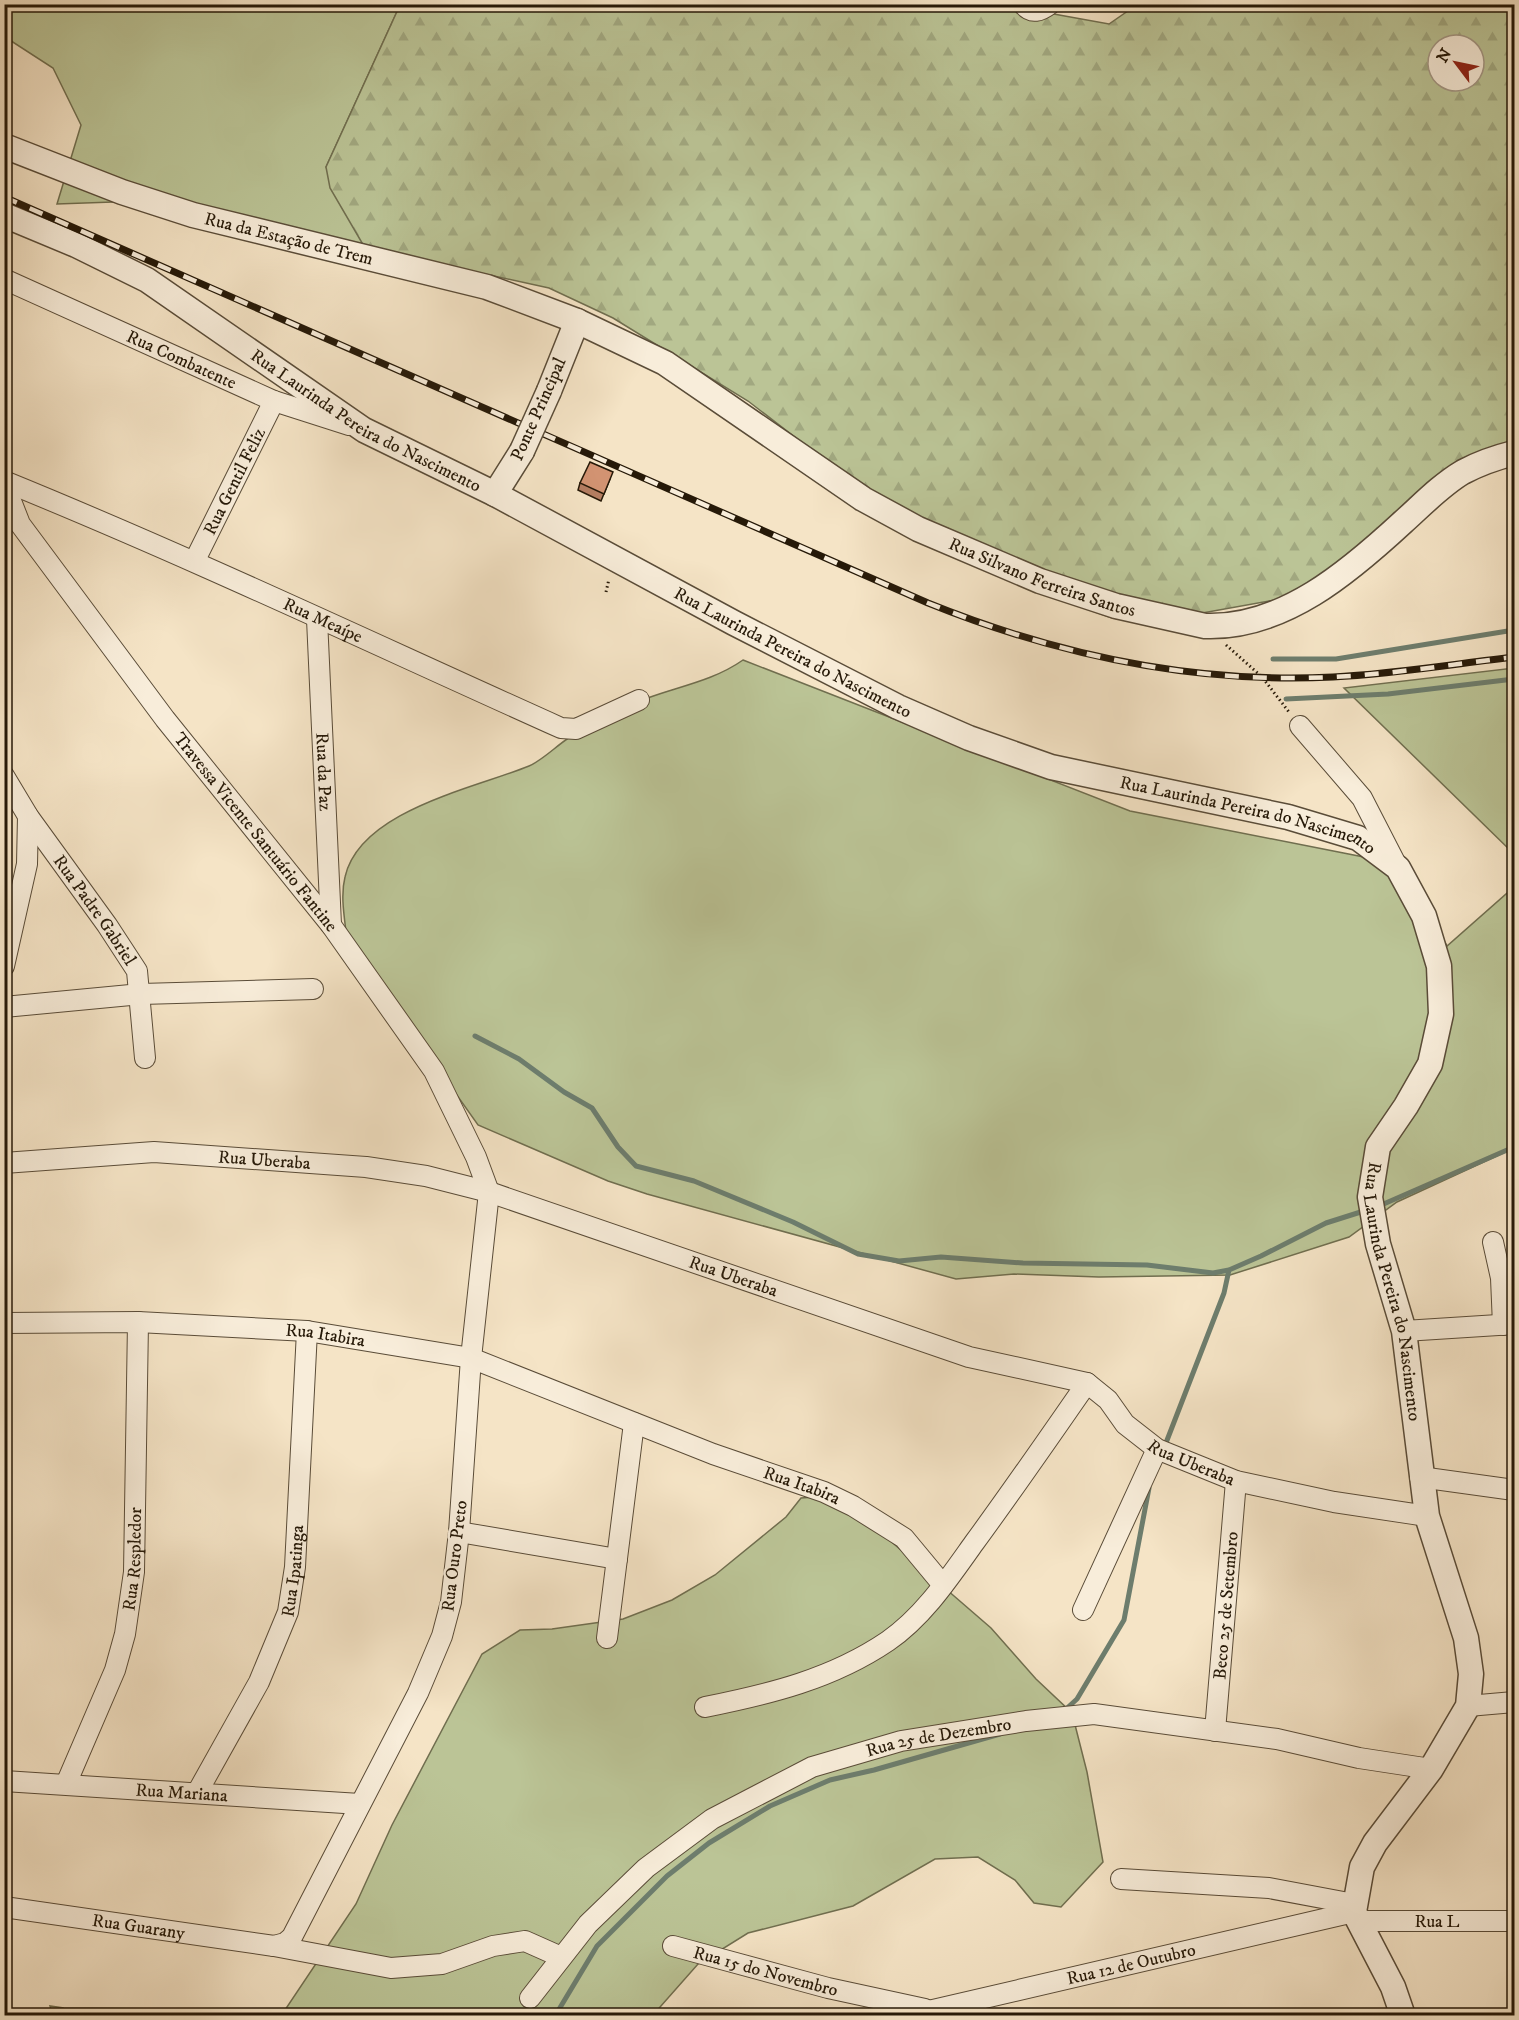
<svg xmlns="http://www.w3.org/2000/svg" width="1519" height="2020" font-family="'IM FELL DW Pica',serif">
<defs>
<pattern id="forest-firs" width="22" height="20" patternUnits="userSpaceOnUse" patternTransform="scale(1.5)"><rect width="22" height="20" fill="#bbc496"/><path d="M5 1l3.5 6h-7zM16 11l3.5 6h-7z" fill="#a1a880"/></pattern>
</defs>
<rect width="100%" height="100%" fill="#f5e4c6"/>
<filter id="stains"><feTurbulence type="fractalNoise" baseFrequency=".00333" numOctaves="4"/><feColorMatrix values="0 0 0 0 .2 0 0 0 0 .09 0 0 0 0 .02 0 0 0 .5 -.17"/></filter>
<radialGradient id="worn" r=".72"><stop offset=".6" stop-color="#630" stop-opacity="0"/><stop offset="1" stop-color="#630" stop-opacity=".3"/></radialGradient>
<path fill="#bbc496" stroke="#706e4f" stroke-width="1.5" d="M4,5H400L326,167L365,248L170,200L57,204L81,125L53,68L5,37Z
M743,660L1130,811L1389,862L1414,890L1447,946L1514,887V1148L1397,1202L1349,1237L1230,1275L1099,1277L1014,1274L956,1279L647,1194L608,1181L478,1125L347,940C345,920 340,897 345,877C360,810 476,788 529,766C543,760 556,746 570,737C588,725 610,715 630,705C667,688 709,684 743,660Z
M1514,668V854L1344,688Z
M814,1497L837,1505L887,1538L991,1628L1036,1679L1072,1713L1087,1772L1103,1862L1061,1907L1034,1903L1015,1880L978,1857L935,1859L853,1906L748,1933L698,1964L653,2015L53,2016L50,2006L64,2008L285,2010L356,1904L392,1825L482,1654L520,1630L552,1629L623,1619L672,1600L715,1575L786,1517L801,1498Z"/>
<path fill="url(#forest-firs)" stroke="#706e4f" stroke-width="1.5" fill-rule="evenodd" d="M1016,4L1026,9L1109,24L1138,4L1514,5V445L1297,596L1152,622L1112,618L1059,599L884,506L748,401L613,318L549,288L365,248L330,188L326,167L400,5ZM1438,45H1474V81H1438Z"/>
<g fill="none" stroke-linecap="round" stroke-linejoin="round">
<path stroke="#6d7d6d" stroke-width="5" d="M1273,659H1336L1514,630
M1286,699L1388,694L1514,679
M475,1036L519,1059L564,1092L592,1108L618,1147L636,1166L694,1181L793,1222L858,1254L899,1261L941,1257L1023,1263L1147,1265L1213,1273L1229,1270L1261,1256L1326,1223L1367,1210
M1379,1206L1514,1147
M1164,1448L1224,1293L1229,1270
M1065,1710L1077,1699L1124,1620L1149,1488
M555,2016L597,1946L667,1876L709,1843L770,1806L830,1780L874,1770L1000,1734"/>
<defs>
<g id="minor">
<path d="M1023,4C1031,15 1041,11 1050,4"/>
<path id="s1" d="M4,279L274,401L349,425"/>
<path id="s2" d="M4,481C193,558 376,645 561,728L576,729L639,700"/>
<path id="s3" d="M4,483L20,524L165,719L331,925L434,1071L476,1157L489,1192L471,1358L459,1532L451,1602L442,1636L418,1693L292,1937L285,1943L274,1946"/>
<path id="s4" d="M195,560L274,401"/>
<path id="s5" d="M317,619L331,925"/>
<path d="M1300,726L1362,798L1398,868"/>
<path id="s6" d="M4,776L28,816L107,925L137,971L145,1058"/>
<path d="M4,966L27,864L28,816"/>
<path d="M4,1007L141,994L313,989"/>
<path id="s7" d="M4,1163L154,1152L366,1167L426,1176L489,1192L969,1357L1087,1383L1108,1400L1125,1424L1157,1449L1236,1481L1334,1502L1427,1516"/>
<path d="M1493,1242L1501,1278L1503,1325"/>
<path id="s8" d="M4,1323L138,1322L307,1331L471,1358L713,1454L824,1492L853,1506L904,1538L943,1585"/>
<path d="M1404,1331L1514,1324"/>
<path d="M1420,1477L1514,1490"/>
<path d="M459,1532L617,1559"/>
<path d="M1083,1610L1157,1449"/>
<path d="M607,1638L634,1423"/>
<path d="M1468,1706L1514,1702"/>
<path d="M705,1707C770,1694 832,1679 888,1641C924,1616 949,1578 974,1543C1013,1490 1050,1436 1087,1383"/>
<path id="s9" d="M1215,1731L1236,1481"/>
<path id="s10" d="M4,1781L360,1804"/>
<path id="s11" d="M66,1784L115,1670L125,1634L134,1572L138,1322"/>
<path id="s12" d="M198,1791L259,1682L288,1612L295,1567L307,1331"/>
<path d="M1121,1879L1269,1888L1354,1904"/>
<path id="s13" d="M4,1907L274,1946L391,1968L442,1964L493,1946L525,1941L561,1957"/>
<path id="s14" d="M1359,1921H1514"/>
<path id="s15" d="M673,1946L828,1988L925,2009"/>
<path id="s16" d="M530,1998L588,1924L646,1868L712,1819L812,1767L901,1741L1026,1721L1094,1714L1277,1739L1359,1758L1431,1769"/>
<path id="s17" d="M907,2016L1354,1912"/>
</g>
<g id="tertiary">
<path id="s18" d="M4,146L122,192L193,215L487,287L577,321L665,363L863,499L918,529L1040,581L1116,606L1205,626C1283,629 1350,571 1403,522C1422,505 1441,485 1463,472C1478,464 1498,457 1514,453"/>
<path id="s19" d="M4,215L76,245L147,280L364,430L495,494L734,623L898,707L969,738L1051,767L1288,817L1358,838L1398,868L1424,916L1439,966L1441,1014L1430,1064L1406,1106L1378,1147L1370,1197L1378,1244L1404,1331L1427,1516L1466,1638L1471,1674L1468,1706L1431,1769L1375,1843L1362,1867L1354,1912L1393,1987L1403,2016"/>
<path d="M549,391L577,321"/>
<path d="M495,494L522,451"/>
</g>
</defs>
<use href="#minor" stroke="#5a4c38" stroke-width="22"/>
<use href="#tertiary" stroke="#5a4c38" stroke-width="27"/>
<path stroke="#261908" stroke-width="3" stroke-dasharray="1.5 3" stroke-linecap="butt" d="M606,592L609,579
M1226,645L1262,677L1289,712"/>
<use href="#minor" stroke="#f8edda" stroke-width="20"/>
<use href="#tertiary" stroke="#f8edda" stroke-width="24"/>
<defs>
<path id="rail" d="M4,197L928,603C1057,655 1193,684 1333,677C1394,674 1454,664 1514,657"/>
</defs>
<use href="#rail" stroke="#261908" stroke-width="7"/>
<use href="#rail" stroke="#f8edda" stroke-width="4.5" stroke-dasharray="14" stroke-linecap="butt"/>
<defs>
<path id="tertiary-bridge" d="M522,451L549,391"/>
</defs>
<use href="#tertiary-bridge" stroke="#5a4c38" stroke-width="27" stroke-linecap="butt"/>
<use href="#tertiary-bridge" stroke="#f8edda" stroke-width="24"/>
</g>
<path fill="#b57e62" stroke="#261908" stroke-width="1.5" d="M610,479L601,501L578,490L580,483Z"/>
<path fill="#d29372" stroke="#261908" stroke-width="1.5" d="M590,462L613,472L604,494L580,483Z"/>
<g text-anchor="middle" stroke-width="5" stroke-linejoin="round" paint-order="stroke">
<g font-size="18" fill="#261908" stroke="#f8edda">
<text dy="6" stroke="none"><textPath href="#s18" startOffset="300">Rua da Estação de Trem</textPath></text>
<text dy="6" stroke="none"><textPath href="#s1" startOffset="195">Rua Combatente</textPath></text>
<text transform="translate(538 409) rotate(-66)" y="6">Ponte Principal</text>
<text dy="6" stroke="none"><textPath href="#s19" startOffset="418">Rua Laurinda Pereira do Nascimento</textPath></text>
<text dy="6" stroke="none"><textPath href="#s4" startOffset="88">Rua Gentil Feliz</textPath></text>
<text dy="6" stroke="none"><textPath href="#s18" startOffset="1134">Rua Silvano Ferreira Santos</textPath></text>
<text dy="6" stroke="none"><textPath href="#s2" startOffset="348">Rua Meaípe</textPath></text>
<text dy="6" stroke="none"><textPath href="#s19" startOffset="904">Rua Laurinda Pereira do Nascimento</textPath></text>
<text dy="6" stroke="none"><textPath href="#s5" startOffset="153">Rua da Paz</textPath></text>
<text dy="6" stroke="none"><textPath href="#s19" startOffset="1390">Rua Laurinda Pereira do Nascimento</textPath></text>
<text dy="6" stroke="none"><textPath href="#s3" startOffset="432">Travessa Vicente Santuário Fantine</textPath></text>
<text dy="6" stroke="none"><textPath href="#s6" startOffset="162">Rua Padre Gabriel</textPath></text>
<text dy="6" stroke="none"><textPath href="#s7" startOffset="261">Rua Uberaba</textPath></text>
<text dy="6" stroke="none"><textPath href="#s7" startOffset="747">Rua Uberaba</textPath></text>
<text dy="6" stroke="none"><textPath href="#s19" startOffset="2004">Rua Laurinda Pereira do Nascimento</textPath></text>
<text dy="6" stroke="none"><textPath href="#s8" startOffset="322">Rua Itabira</textPath></text>
<text dy="6" stroke="none"><textPath href="#s7" startOffset="1251">Rua Uberaba</textPath></text>
<text dy="6" stroke="none"><textPath href="#s8" startOffset="824">Rua Itabira</textPath></text>
<text transform="translate(454 1556) rotate(-83)" y="6">Rua Ouro Preto</text>
<text dy="6" stroke="none"><textPath href="#s11" startOffset="237">Rua Respledor</textPath></text>
<text dy="6" stroke="none"><textPath href="#s12" startOffset="242">Rua Ipatinga</textPath></text>
<text dy="6" stroke="none"><textPath href="#s9" startOffset="126">Beco 25 de Setembro</textPath></text>
<text dy="6" stroke="none"><textPath href="#s16" startOffset="500">Rua 25 de Dezembro</textPath></text>
<text dy="6" stroke="none"><textPath href="#s10" startOffset="178">Rua Mariana</textPath></text>
<text dy="6" stroke="none"><textPath href="#s14" startOffset="78">Rua L</textPath></text>
<text dy="6" stroke="none"><textPath href="#s13" startOffset="136">Rua Guarany</textPath></text>
<text dy="6" stroke="none"><textPath href="#s17" startOffset="230">Rua 12 de Outubro</textPath></text>
<text dy="6" stroke="none"><textPath href="#s15" startOffset="96">Rua 15 do Novembro</textPath></text>
</g>
</g>
<rect width="1519" height="2020" fill="none" stroke="#f5e4c6" stroke-width="24"/>
<rect x="6" y="6" width="1507" height="2008" fill="none" stroke="#261908" stroke-width="3"/>
<rect x="12" y="12" width="1495" height="1996" fill="none" stroke="#261908" stroke-width="1.5"/>
<g transform="translate(1456 63) rotate(302)"><circle r="28" fill="#f8edda" stroke="#a49886" stroke-width="1.5"/>
<path d="M0-4.5L10 22L0 15L-10 22Z" fill="#8f2418"/>
<text y="-9" font-size="16" font-weight="bold" text-anchor="middle" fill="#261908">N</text>
</g>
<rect width="100%" height="100%" filter="url(#stains)"/>
<rect width="100%" height="100%" fill="url(#worn)"/>
</svg>
